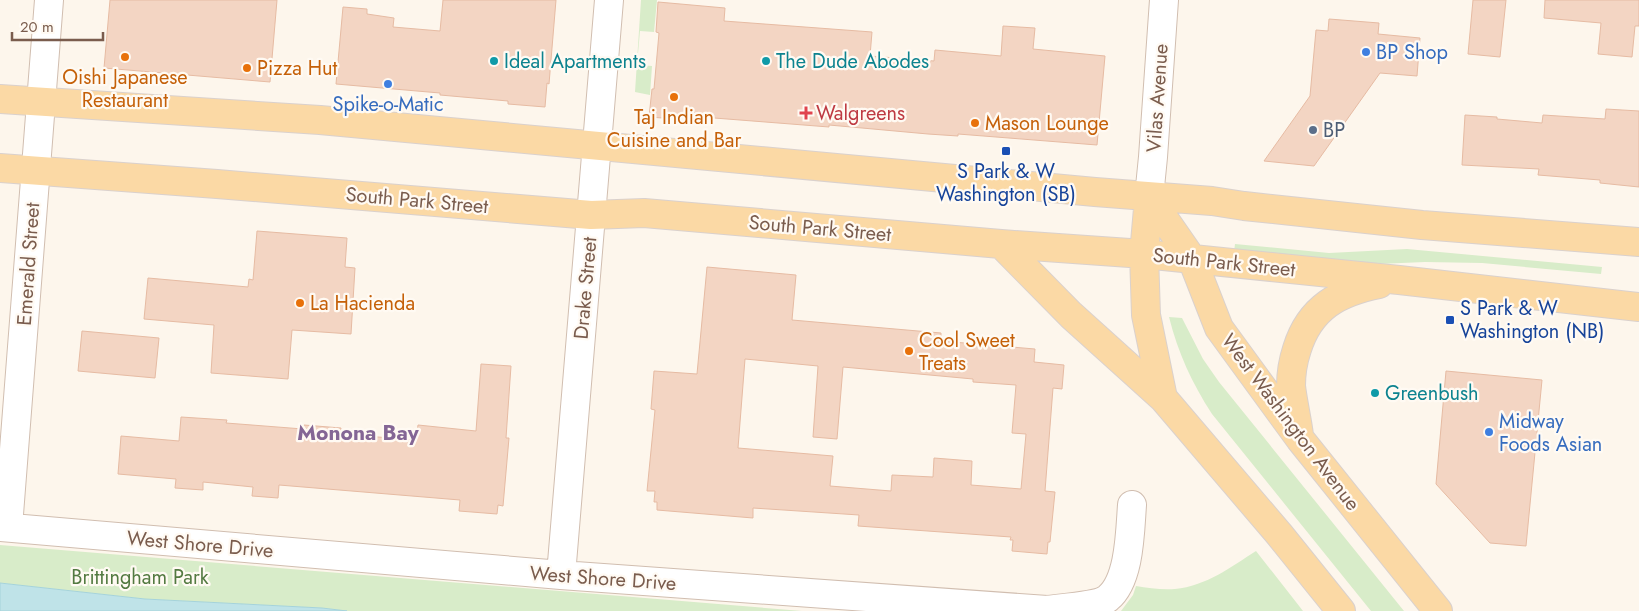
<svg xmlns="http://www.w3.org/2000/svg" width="1639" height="611" font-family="Jost,sans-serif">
<rect width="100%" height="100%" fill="#fdf6ec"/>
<path fill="#d8ecc9" d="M641,0H657L654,32L640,31L637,65L652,66L650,95L635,92Z
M1235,244L1329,253L1407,249L1602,267L1601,274L1482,263L1425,262L1378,264L1234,252Z
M1169,317L1182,318L1203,359L1219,382L1404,611H1371L1212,414C1192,383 1178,353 1169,317Z
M0,545L802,611H347L322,608L145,599L0,583Z
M1256,551L1303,611H1121L1133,595L1136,586C1148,588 1162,590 1175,589C1206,586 1231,567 1256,551Z"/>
<path fill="#bfe3e8" stroke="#a5d3da" d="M0,583L145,599L322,608L347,611H0Z"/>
<path fill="#f3d5c3" stroke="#e6bba3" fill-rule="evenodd" d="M110,0H277L270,82L104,68Z
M443,0H556L549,84L547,83L545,107L508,104V101L440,95V93L336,84L343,7L367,9V14L394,18L393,27L440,31Z
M1473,0H1506L1500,57L1468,54Z
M1545,0H1639V26H1635L1632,57L1598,54L1601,23L1544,18Z
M658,2L725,8L724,21L872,32L870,56L934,61L935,50L1001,56L1003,26L1035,28L1033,49L1105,56L1097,145L958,134V136L928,134L829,125V127L676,115V119L649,117L652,89H654L659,33L656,32Z
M1329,19L1379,23L1378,34L1420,38L1417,76L1380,73L1314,166L1264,161L1310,96L1316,30L1328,31Z
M1606,109L1639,111V187L1600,183V180L1538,175L1539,169L1462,165L1465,115L1497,117V119L1542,123L1543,115L1605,119Z
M257,231L347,238L345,267L355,268L351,334L292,330L288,379L211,373L214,325L144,319L148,278L248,287L249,279L253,280Z
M707,267L796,275L792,320L941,333V341L1035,349L1034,362L1064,365L1062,389L1053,388L1045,491L1055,492L1050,542H1048L1047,554L1012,551L1013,540H1010L1011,537L858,526L859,515L753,508V518L657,510V502H654L655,491H647L655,410L651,409L654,371L697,374ZM745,359L818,366L813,437L837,439L843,367L973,379V382L1016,385L1012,433L1026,434L1021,489L971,485L972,461L934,458L933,477L892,475L891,491L830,486L833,456L738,448Z
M82,331L159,338L155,378L78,371Z
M481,364L511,366L506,438H509L503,506L498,505L497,514L459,511L460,500L279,485L278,498L252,496L253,487L203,482V490L175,488L176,479L118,474L121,436L179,441L181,417L227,420L226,423L303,429L304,425L341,428L340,434L416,440L418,425L476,431Z
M1446,371L1542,380L1526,546L1490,543L1436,484Z"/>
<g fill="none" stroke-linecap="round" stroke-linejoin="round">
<defs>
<path id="minor" d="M1149,197L1153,157L1164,0
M0,527L561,575L1047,610C1060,608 1099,606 1108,598C1130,580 1130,531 1132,505
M8,527L49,0
M561,575L609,0"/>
<path id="major" d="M0,99L320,120L1095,192L1212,201L1244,206L1422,225L1639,242
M0,168L217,184L591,215L644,213L1001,244L1144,254L1399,280L1639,307
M1149,197L1192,259L1219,328L1300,439L1438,611
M1149,197L1144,254L1146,315L1163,398
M1001,244L1071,315L1163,398L1279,534L1341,611
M1299,435C1297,419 1293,403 1291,386C1291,374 1293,361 1297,349C1310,307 1339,292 1379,284"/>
</defs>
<use href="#minor" stroke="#d1beb0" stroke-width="30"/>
<use href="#major" stroke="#dad1cd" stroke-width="30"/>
<use href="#minor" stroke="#fff" stroke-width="28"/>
<use href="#major" stroke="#fbd9a5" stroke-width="28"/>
</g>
<g fill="#3f7fe0" stroke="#fffaf3" stroke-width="2">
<circle cx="1366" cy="52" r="5"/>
<circle cx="388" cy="84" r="5"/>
<circle cx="1489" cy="432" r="5"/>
</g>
<g fill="#e8710a" stroke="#fffaf3" stroke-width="2">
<circle cx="125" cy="57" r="5"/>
<circle cx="247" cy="68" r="5"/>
<circle cx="674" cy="97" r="5"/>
<circle cx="975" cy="123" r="5"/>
<circle cx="300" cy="303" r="5"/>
<circle cx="909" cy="351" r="5"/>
</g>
<g fill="#0f9aa8" stroke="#fffaf3" stroke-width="2">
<circle cx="494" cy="61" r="5"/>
<circle cx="766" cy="61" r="5"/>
<circle cx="1375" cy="393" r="5"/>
</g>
<path fill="#e0444e" stroke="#fffaf3" stroke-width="2" d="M803.5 105.5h5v5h5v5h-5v5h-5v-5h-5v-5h5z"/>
<circle fill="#5c6f8a" stroke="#fffaf3" stroke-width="2" cx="1313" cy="130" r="5"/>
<g fill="#1a4fb4" stroke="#fffaf3" stroke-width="2">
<rect x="1001" y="146" width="10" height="10" rx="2.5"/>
<rect x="1445" y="315" width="10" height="10" rx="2.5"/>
</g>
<g text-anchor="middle" stroke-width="4.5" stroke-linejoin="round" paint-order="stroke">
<g font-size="20" fill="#366cbe" stroke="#fffaf3" text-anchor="start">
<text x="1376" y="59">BP Shop</text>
<text x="388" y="111" text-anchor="middle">Spike-o-Matic</text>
<text x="1499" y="428">Midway<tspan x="1499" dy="23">Foods Asian</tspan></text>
</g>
<g font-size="20" fill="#0d838f" stroke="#fffaf3" text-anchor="start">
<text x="504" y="68">Ideal Apartments</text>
<text x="776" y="68">The Dude Abodes</text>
<text x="1385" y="400">Greenbush</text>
</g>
<g font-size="20" fill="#c56008" stroke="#fffaf3" text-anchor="start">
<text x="257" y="75">Pizza Hut</text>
<text x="125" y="84" text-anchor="middle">Oishi Japanese<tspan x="125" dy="23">Restaurant</tspan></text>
<text x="674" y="124" text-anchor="middle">Taj Indian<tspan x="674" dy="23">Cuisine and Bar</tspan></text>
<text x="985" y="130">Mason Lounge</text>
<text x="310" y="310">La Hacienda</text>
<text x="919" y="347">Cool Sweet<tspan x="919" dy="23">Treats</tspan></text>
</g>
<g font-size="20" fill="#7a5c4d" stroke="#fffaf3">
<text transform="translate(1157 98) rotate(-86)" y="7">Vilas Avenue</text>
<text transform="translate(417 200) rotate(5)" y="7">South Park Street</text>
<text transform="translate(820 228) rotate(5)" y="7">South Park Street</text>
<text transform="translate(1224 262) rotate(6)" y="7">South Park Street</text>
<text transform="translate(28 264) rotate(-86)" y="7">Emerald Street</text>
<text transform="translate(585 288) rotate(-85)" y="7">Drake Street</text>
<text transform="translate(1291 422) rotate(53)" y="7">West Washington Avenue</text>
<text transform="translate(200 544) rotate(5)" y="7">West Shore Drive</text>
<text transform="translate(603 578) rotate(4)" y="7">West Shore Drive</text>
</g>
<g font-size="20" fill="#be3a42" stroke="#fffaf3" text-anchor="start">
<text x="816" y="120">Walgreens</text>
</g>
<g font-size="20" fill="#4e5e75" stroke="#fffaf3" text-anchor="start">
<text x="1323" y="137">BP</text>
</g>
<g font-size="20" fill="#164399" stroke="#fffaf3">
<text x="1006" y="178">S Park &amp; W<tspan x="1006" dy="23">Washington (SB)</tspan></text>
<text x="1460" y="315" text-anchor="start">S Park &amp; W<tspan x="1460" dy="23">Washington (NB)</tspan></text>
</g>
<g font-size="20" fill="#537a41" stroke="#fffaf3">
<text x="140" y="584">Brittingham Park</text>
</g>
<g font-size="21" font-weight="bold" fill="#846695" stroke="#fffaf3">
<text x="358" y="440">Monona Bay</text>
</g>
</g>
<path d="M12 32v8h91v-8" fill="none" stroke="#7a5c4d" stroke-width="2.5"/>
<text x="20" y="32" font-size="15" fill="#7a5c4d" stroke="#fffaf3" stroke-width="4" paint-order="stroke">20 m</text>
</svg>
